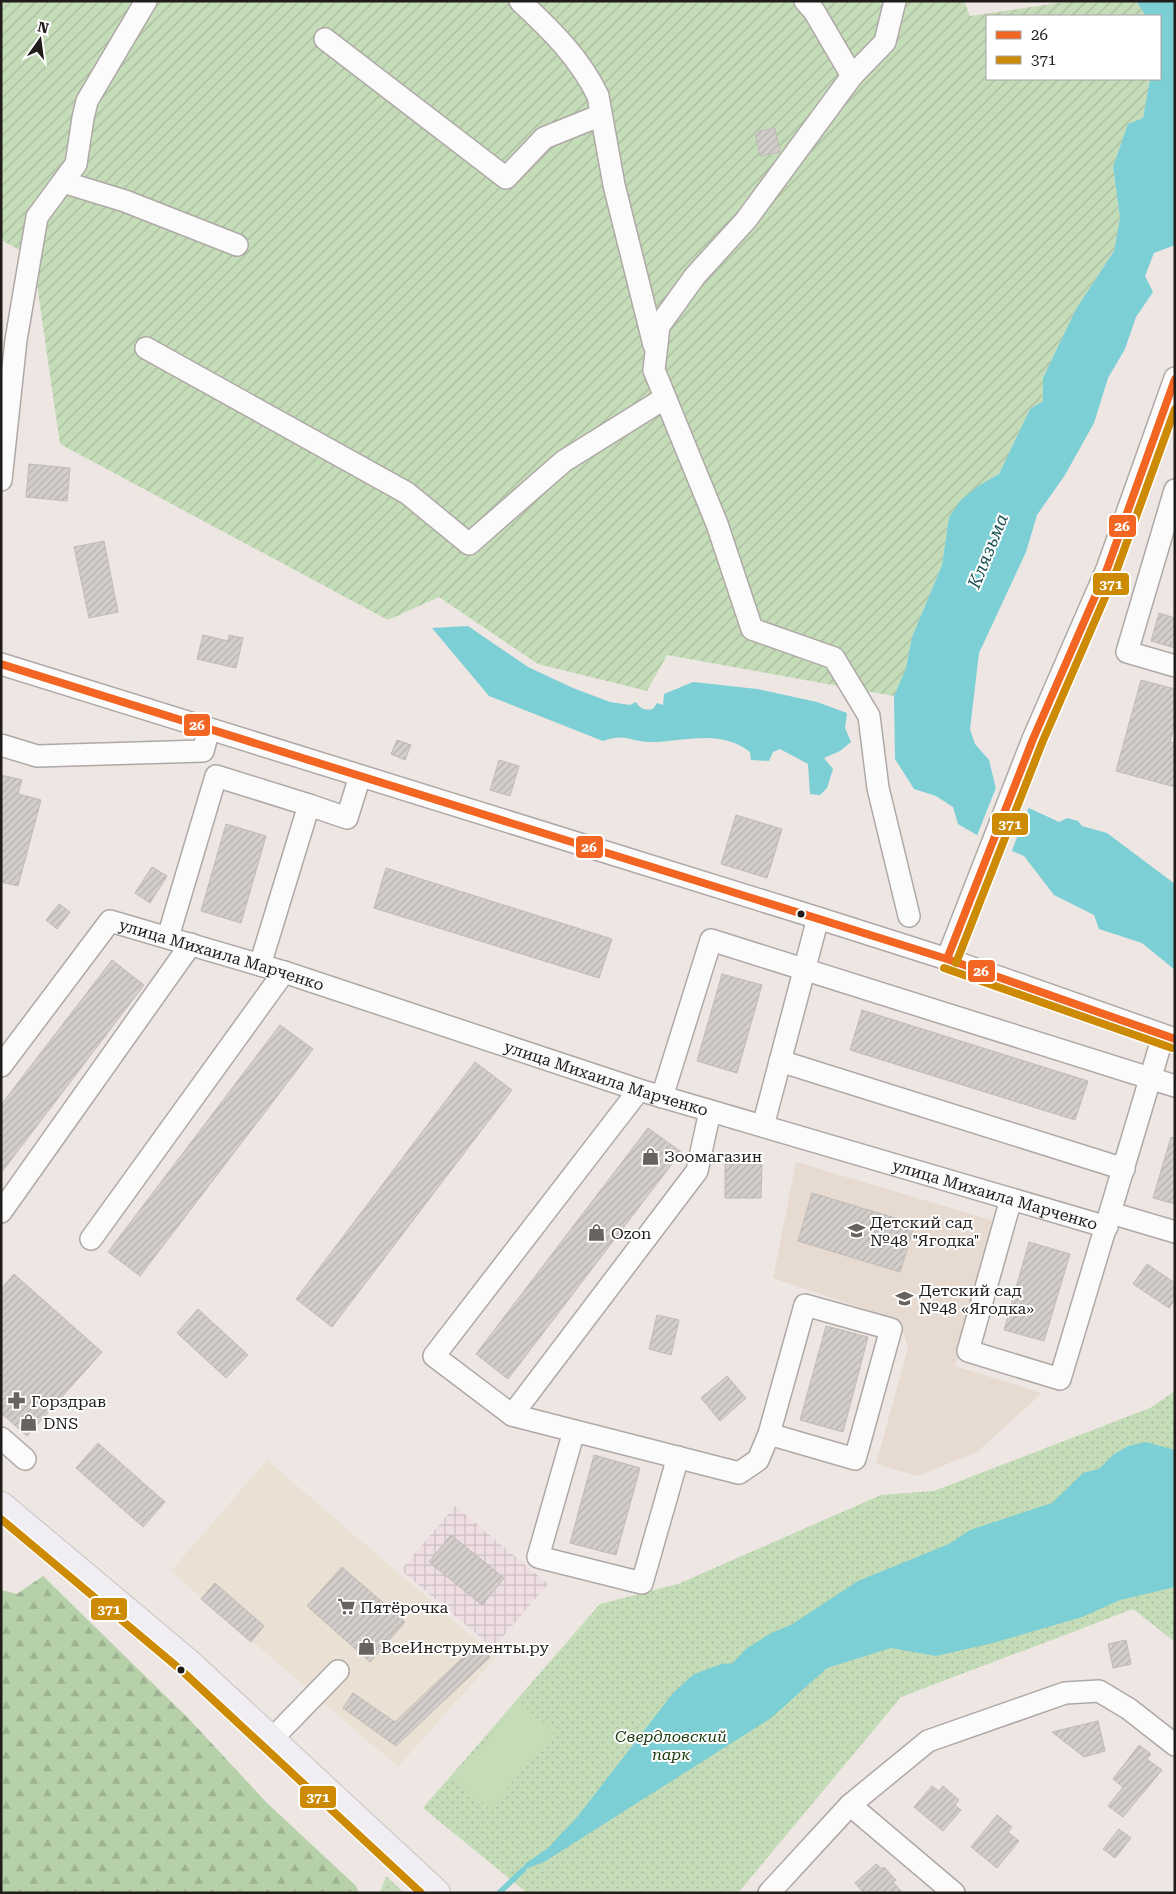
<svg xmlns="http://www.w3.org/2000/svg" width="1176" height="1894" font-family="'Roboto Serif',serif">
<defs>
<pattern id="industrial-grid" width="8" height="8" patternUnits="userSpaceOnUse" patternTransform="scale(1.25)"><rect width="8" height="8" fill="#eedee3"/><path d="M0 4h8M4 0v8" fill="none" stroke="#ccbec2"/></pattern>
<pattern id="forest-firs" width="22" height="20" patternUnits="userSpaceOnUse" patternTransform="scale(1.25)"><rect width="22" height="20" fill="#b6d0a9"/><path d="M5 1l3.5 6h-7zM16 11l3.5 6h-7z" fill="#9cb291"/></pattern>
<pattern id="park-dots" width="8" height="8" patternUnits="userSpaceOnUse" patternTransform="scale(1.25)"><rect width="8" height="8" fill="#c5dcb9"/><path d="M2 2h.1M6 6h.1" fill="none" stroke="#a9bc9e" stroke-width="1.8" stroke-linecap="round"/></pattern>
<pattern id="garden-furrows" width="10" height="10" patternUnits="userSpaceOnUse" patternTransform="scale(1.25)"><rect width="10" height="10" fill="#c5dcb9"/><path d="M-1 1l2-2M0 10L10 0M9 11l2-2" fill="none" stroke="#a9bc9e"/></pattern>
<pattern id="building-hatch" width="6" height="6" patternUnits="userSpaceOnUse" patternTransform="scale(1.25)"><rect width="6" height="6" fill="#d4cecb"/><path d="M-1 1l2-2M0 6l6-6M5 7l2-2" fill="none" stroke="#b6b0ae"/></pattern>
</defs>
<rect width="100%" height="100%" fill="#ede6e2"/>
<path fill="#eae1d4" d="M267,1460L496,1657L398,1767L171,1571Z"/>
<path fill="url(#industrial-grid)" d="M455,1506L548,1584L493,1648L401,1570Z"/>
<path fill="#e7dad1" d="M796,1162L994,1221L955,1366L1042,1393L977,1452L918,1476L876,1464L908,1348L900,1321L773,1278Z"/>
<path fill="url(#forest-firs)" d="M43,1576L188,1718L267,1803L356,1886L359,1893H1V1590L17,1594Z"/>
<path fill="url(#park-dots)" d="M1175,1391V1642L1133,1609L901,1697L738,1893H527L423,1808L600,1604L678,1584L881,1495L934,1491L1150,1408Z
M386,1876L404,1893H380Z"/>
<path fill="url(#garden-furrows)" d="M1,1H964L970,16L1072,1H1136L1146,16H987V79H1150L1143,118L1113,167L1120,218L1114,251L1076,309L1043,378V401L1030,409L999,474L978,486L949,517L942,565L912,637L906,668L894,696L667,655L647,691L538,664L439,597L388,620L60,444L33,257L1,240Z"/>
<path fill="#c5dcb9" d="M518,1702L554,1732L490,1809L454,1779Z"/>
<path fill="#7bcfd5" d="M1136,1H1175V245L1154,253L1145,276L1153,292L1136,317L1125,349L1108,378L1094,423L1065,475L1037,515L1026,552L979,653L970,729L975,744L989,760L996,789L1005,797L1059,822L1067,818L1078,821L1082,826L1107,833L1175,884V970L1142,943L1099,929L1094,915L1054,895L1024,856L982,838L958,824L953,807L936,796L914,789L895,759L894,696L906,668L912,637L942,565L949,517L961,500L978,486L999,474L1030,409L1043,401V378L1076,309L1114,251L1120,218L1113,167L1128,124L1143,118L1150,79H1160V16H1146Z
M468,626L528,667L573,688L610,702L630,705L636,702C640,709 646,711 653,709L657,703L663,705L664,694L693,682L757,689L817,702L847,713L845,728L851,742L840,751L824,758L833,769L827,788L820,795L810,794L808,764L780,749L773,752L769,761L751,760L750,752C720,728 684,742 649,742C628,741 626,733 603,741L489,696L432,628Z
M1146,1442L1175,1450V1587L1120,1600L1082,1617L993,1643L936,1656L891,1648L827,1668L771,1718L544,1862L523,1870L525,1864L548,1848L578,1816L673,1693L694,1674L722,1664L733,1663L746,1649L771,1633L791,1625L858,1581L949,1544L970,1530L1052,1503L1083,1473L1099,1469L1113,1455L1128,1446Z"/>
<path fill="#ede6e2" d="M997,785L1006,795L1029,807L1011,853L976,838Z"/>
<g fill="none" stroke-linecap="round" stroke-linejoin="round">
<path stroke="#7bcfd5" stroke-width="5.5" d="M499,1893L523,1870"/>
</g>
<path fill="url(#building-hatch)" stroke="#c0bbb8" d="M775,128L780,152L760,156L755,132Z
M29,464L70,468L67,501L26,497Z
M104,541L118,612L89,618L74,547Z
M1159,613L1175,618V648L1151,641Z
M203,635L228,641L229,635L243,638L236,668L197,659Z
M1141,680L1175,689V724L1170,742L1175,743V787L1116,771Z
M397,740L411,745L405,760L391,754Z
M499,760L519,766L510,796L490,790Z
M1,775L22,780L18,794L41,800L18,886L1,882Z
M736,815L782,829L767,878L721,864Z
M226,824L266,836L241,923L201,911Z
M152,867L167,876L150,903L135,893Z
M386,868L612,939L599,978L374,908Z
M59,904L70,912L57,929L46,920Z
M112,960L144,985L1,1173V1105Z
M722,974L762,985L737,1073L697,1061Z
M862,1010L1088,1081L1075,1120L850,1050Z
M280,1025L313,1049L140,1276L108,1252Z
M475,1062L512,1090L332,1327L296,1299Z
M648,1128L681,1152L508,1379L476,1354Z
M1171,1137L1175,1138V1204L1153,1198Z
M725,1164H762L761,1198H725Z
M812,1193L915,1224L900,1272L798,1241Z
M1029,1242L1070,1254L1044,1341L1004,1330Z
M1147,1264L1175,1283V1300L1169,1308L1133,1284Z
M14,1274L102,1352L27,1436L1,1413V1289Z
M198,1309L248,1355L226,1378L177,1333Z
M657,1315L679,1320L671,1355L649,1349Z
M826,1326L868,1337L843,1432L800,1420Z
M727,1376L746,1398L720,1421L701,1398Z
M98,1443L165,1502L143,1527L76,1468Z
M594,1455L640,1468L616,1555L570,1543Z
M451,1535L504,1578L482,1605L429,1562Z
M342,1567L405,1622L370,1662L307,1606Z
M215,1583L264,1626L251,1642L201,1599Z
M1126,1640L1131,1664L1113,1668L1108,1644Z
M477,1644L490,1657L396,1746L343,1708L353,1693L395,1722Z
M1098,1721L1105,1751L1084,1757L1052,1732Z
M1139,1745L1151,1754L1147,1759L1162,1770L1123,1817L1108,1806L1123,1787L1113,1779Z
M932,1786L939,1791L943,1786L959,1800L955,1805L961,1810L943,1831L914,1807Z
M997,1815L1012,1827L1008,1832L1019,1841L997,1868L971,1847Z
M1119,1829L1131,1838L1115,1858L1103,1849Z
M876,1864L882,1869L884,1867L896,1880L893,1882L903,1893H864L855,1883Z"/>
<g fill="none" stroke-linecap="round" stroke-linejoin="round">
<defs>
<g id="minor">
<path d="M520,1C550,29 580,58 598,96L614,185L654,345"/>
<path d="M805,1L814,11L852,76L746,220L695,276L659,326L654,370L717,524L752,629L834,658L869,716L878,788L909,916"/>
<path d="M325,39L506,178L544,138L601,115"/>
<path d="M852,76L885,42L895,1"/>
<path d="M63,182L125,201L237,245"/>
<path d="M146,348L407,493L469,544L564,461L665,398"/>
<path d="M1,480L16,340L37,217L76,164L83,118L87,101L146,1"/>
<path d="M1175,490L1127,652L1175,666"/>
<path d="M1,664L818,918L947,959L1175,1039"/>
<path d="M1,745L37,756L203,751L209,729"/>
<path d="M309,805L347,818L360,776"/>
<path d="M168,937L216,776L309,805L260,965"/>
<path d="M947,959L1033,739L1107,569L1175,378"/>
<path d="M780,1061L1124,1169"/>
<path id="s1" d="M1,1066L110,921L284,972L639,1090L1107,1227"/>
<path d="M639,1090L434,1356L512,1415L739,1473L758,1460L769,1434L805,1305L891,1329L855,1459L769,1434"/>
<path d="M662,1097L711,940L1175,1086"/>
<path d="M763,1126L818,918"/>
<path d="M1011,1199L968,1351L1060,1379L1163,1036"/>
<path d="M1,1212L191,944"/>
<path d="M1111,1213L1175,1232"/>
<path d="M91,1239L284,972"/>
<path d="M512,1415L697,1171L710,1111"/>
<path d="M574,1431L538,1557L642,1583L678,1457"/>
<path d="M1,1438L25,1459"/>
<path d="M271,1740L338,1671"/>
<path d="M850,1805L954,1893"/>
<path d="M769,1893L850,1805L928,1741L1065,1693L1099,1691L1129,1709L1175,1745"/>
</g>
<path id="major" d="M1,1506L188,1663L436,1893"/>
</defs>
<use href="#minor" stroke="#aea9a6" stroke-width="24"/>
<use href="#major" stroke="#c8c4c2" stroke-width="30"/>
<use href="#minor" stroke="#fcfbfb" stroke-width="21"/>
<use href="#major" stroke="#f0eef3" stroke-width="28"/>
<defs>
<path id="bus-1" d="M1,664L947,959L1175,1039
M947,959L1033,739L1107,569L1175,379"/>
<path id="bus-2" d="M956,963L1042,743L1116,572L1175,409
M944,968L1172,1048
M1,1519L181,1670L421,1893"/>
</defs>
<use href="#bus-1" stroke="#fff" stroke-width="11"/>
<use href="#bus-2" stroke="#fff" stroke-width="11"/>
<use href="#bus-1" stroke="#f26522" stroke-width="8"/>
<use href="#bus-2" stroke="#cc8a05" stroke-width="8"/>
</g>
<defs>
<symbol id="shop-bare" viewBox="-9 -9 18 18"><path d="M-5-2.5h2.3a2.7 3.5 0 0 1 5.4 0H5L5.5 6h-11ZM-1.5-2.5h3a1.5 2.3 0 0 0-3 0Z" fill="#686360" stroke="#fff" stroke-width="2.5" paint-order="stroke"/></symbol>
<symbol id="school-bare" viewBox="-9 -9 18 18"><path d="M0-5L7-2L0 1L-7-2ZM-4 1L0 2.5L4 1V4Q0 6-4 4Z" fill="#686360" stroke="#fff" stroke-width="2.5" paint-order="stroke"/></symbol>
<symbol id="pharmacy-bare" viewBox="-9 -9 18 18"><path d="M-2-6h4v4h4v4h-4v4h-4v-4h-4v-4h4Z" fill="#686360" stroke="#fff" stroke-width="2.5" paint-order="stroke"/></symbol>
<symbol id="supermarket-bare" viewBox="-9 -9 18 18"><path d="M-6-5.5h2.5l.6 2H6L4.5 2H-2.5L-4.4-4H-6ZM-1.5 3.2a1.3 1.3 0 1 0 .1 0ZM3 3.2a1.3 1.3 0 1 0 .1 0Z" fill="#686360" stroke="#fff" stroke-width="2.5" paint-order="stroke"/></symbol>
</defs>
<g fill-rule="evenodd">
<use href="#shop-bare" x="638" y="1144" width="25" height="25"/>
<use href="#school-bare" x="844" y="1218" width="25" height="25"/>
<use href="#shop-bare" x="584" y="1220" width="25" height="25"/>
<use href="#school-bare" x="892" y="1286" width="25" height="25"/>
<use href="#pharmacy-bare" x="4" y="1388" width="25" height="25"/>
<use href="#shop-bare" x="16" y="1410" width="25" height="25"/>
<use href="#supermarket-bare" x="334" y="1594" width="25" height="25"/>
<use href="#shop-bare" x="354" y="1634" width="25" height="25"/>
</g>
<g fill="#201c1a" stroke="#fff" stroke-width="2">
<circle cx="801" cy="914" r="4.5"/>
<circle cx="181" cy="1670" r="4.5"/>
</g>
<g text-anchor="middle" stroke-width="4" stroke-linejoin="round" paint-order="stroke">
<g font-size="16" fill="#201c1a" stroke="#fff">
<text dy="6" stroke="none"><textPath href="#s1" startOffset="298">улица Михаила Марченко</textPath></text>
<text dy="6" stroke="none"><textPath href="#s1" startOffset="702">улица Михаила Марченко</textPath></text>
<text dy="6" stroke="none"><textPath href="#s1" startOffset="1108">улица Михаила Марченко</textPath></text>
</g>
<g font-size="16" fill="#201c1a" stroke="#fff" text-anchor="start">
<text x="664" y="1162">Зоомагазин</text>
<text x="870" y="1228">Детский сад<tspan x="870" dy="18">№48 "Ягодка"</tspan></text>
<text x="611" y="1239">Ozon</text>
<text x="919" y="1296">Детский сад<tspan x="919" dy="18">№48 «Ягодка»</tspan></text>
<text x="31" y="1407">Горздрав</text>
<text x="43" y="1429">DNS</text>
<text x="360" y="1613">Пятёрочка</text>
<text x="381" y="1653">ВсеИнструменты.ру</text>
</g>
<g font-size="16" font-style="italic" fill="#193c0f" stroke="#fff">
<text x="671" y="1742">Свердловский<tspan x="671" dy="18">парк</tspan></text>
</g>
<g font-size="18" font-style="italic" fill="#1f5357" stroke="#fff">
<text transform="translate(988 551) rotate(-68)" y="6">Клязьма</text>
</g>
</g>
<g stroke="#fff" stroke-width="2">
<rect x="1108" y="514" width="29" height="24" rx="5" fill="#f26522"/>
<rect x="1092" y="572" width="38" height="24" rx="5" fill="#cc8a05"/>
<rect x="183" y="713" width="28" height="24" rx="5" fill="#f26522"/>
<rect x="991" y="812" width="38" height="24" rx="5" fill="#cc8a05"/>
<rect x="575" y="835" width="29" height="24" rx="5" fill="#f26522"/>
<rect x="967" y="959" width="29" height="24" rx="5" fill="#f26522"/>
<rect x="90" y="1597" width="38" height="24" rx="5" fill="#cc8a05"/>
<rect x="299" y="1785" width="38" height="24" rx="5" fill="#cc8a05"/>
</g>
<g font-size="14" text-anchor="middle" font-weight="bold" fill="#fff">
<text x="1122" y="531">26</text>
<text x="1111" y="589">371</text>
<text x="197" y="730">26</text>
<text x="1010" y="829">371</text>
<text x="589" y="852">26</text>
<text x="981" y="976">26</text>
<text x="109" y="1614">371</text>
<text x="318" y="1802">371</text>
</g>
<rect width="1176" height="1894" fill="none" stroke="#201c1a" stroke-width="5"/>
<rect x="986" y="15" width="175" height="65" fill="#ffffff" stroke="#a6a4a3"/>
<rect x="996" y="31" width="25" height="8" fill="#f26522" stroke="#a6a4a3"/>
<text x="1031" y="40" font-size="15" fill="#201c1a">26</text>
<rect x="996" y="56" width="25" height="8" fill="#cc8a05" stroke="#a6a4a3"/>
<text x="1031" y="65" font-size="15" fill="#201c1a">371</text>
<g transform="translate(40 40) rotate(14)" stroke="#ffffff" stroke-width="4" paint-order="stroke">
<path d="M0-4L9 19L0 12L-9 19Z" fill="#201c1a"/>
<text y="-8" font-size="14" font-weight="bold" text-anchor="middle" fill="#201c1a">N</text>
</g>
</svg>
